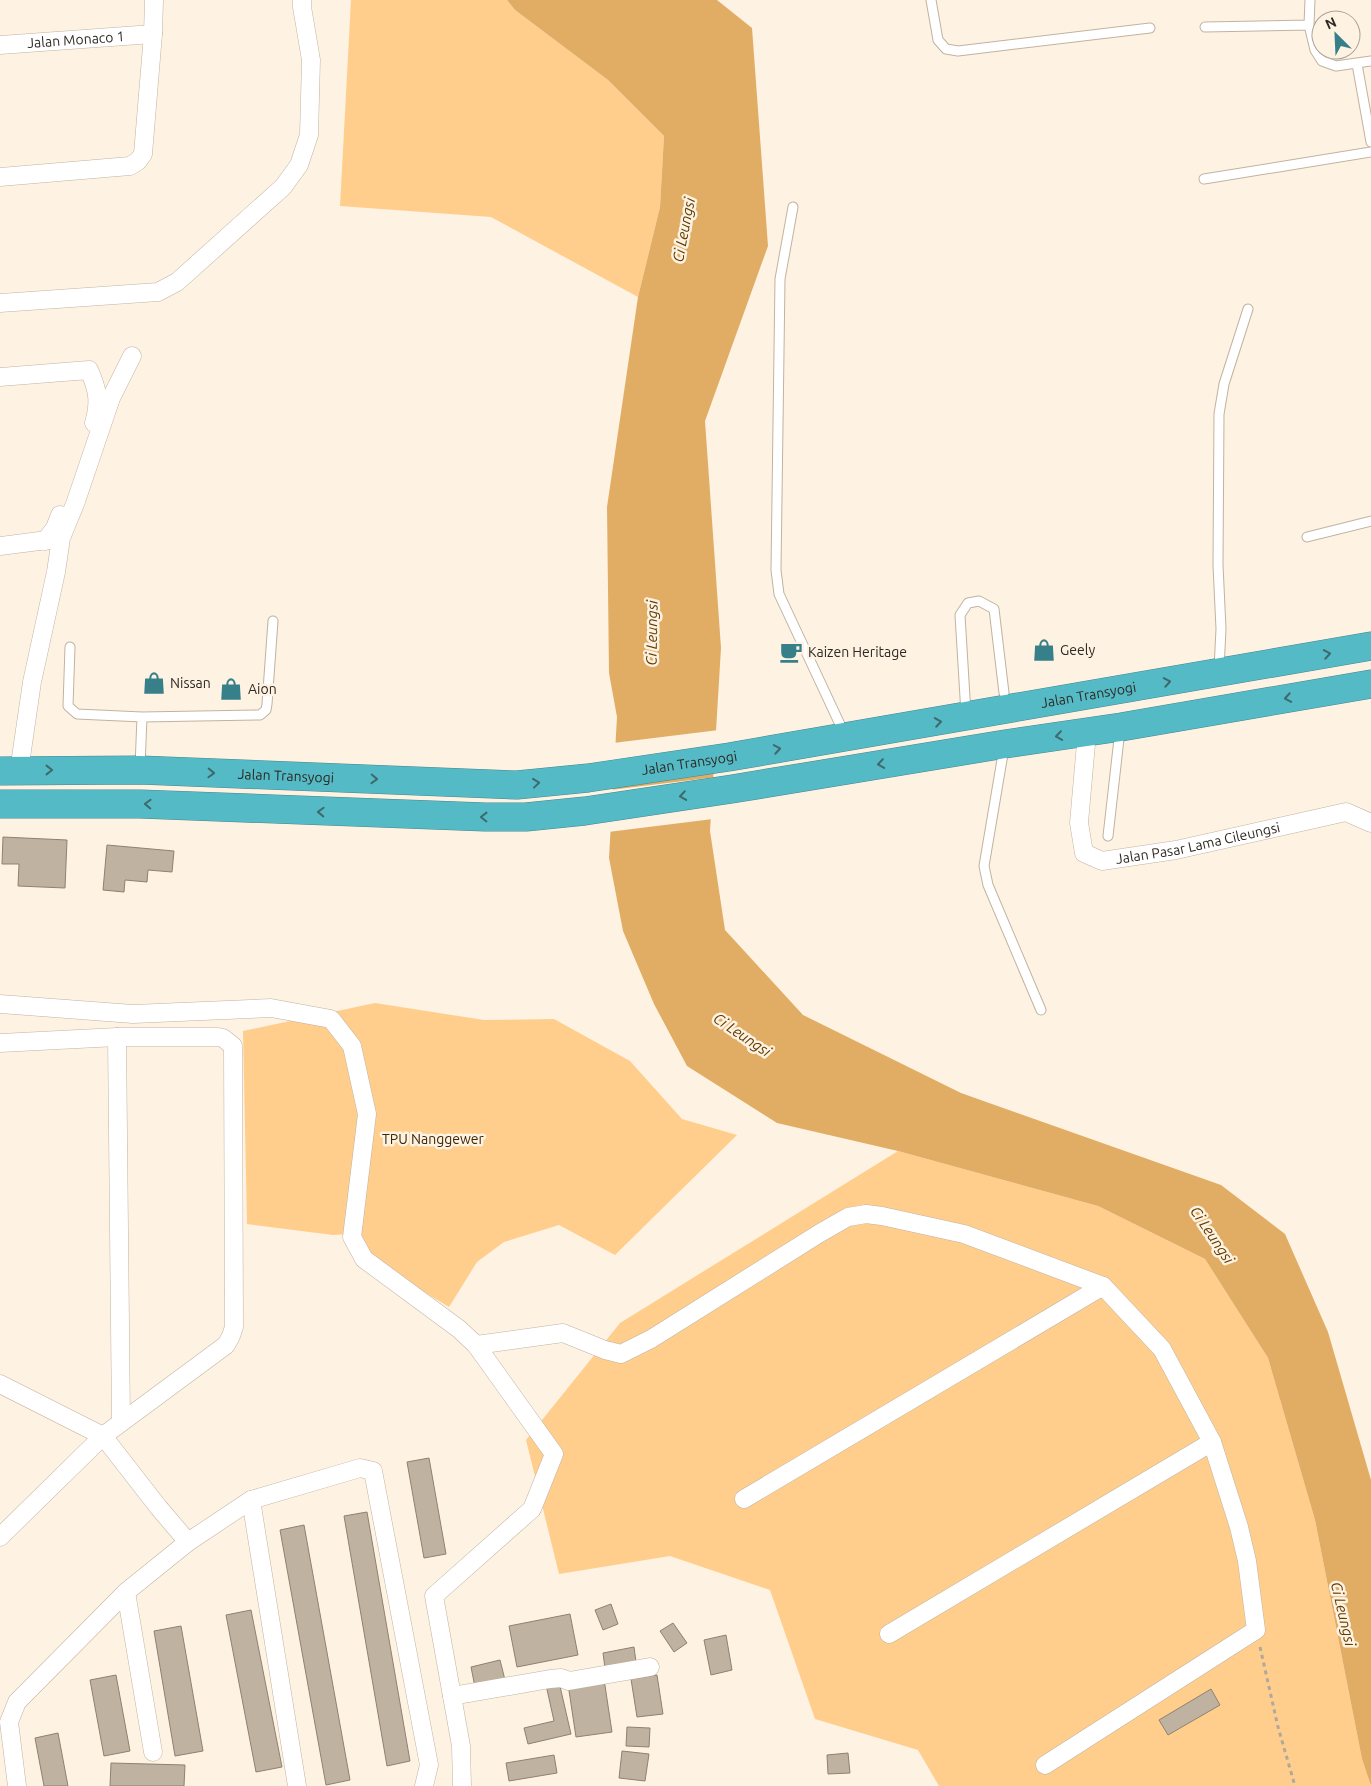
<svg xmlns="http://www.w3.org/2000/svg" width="1371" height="1786" font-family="Ubuntu,sans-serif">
<rect width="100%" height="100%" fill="#fef2e3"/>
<path fill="#ffce8d" d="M351,0H507L515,10L608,80L664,136L660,207L638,297L491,217L340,206Z
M375,1003L484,1020L554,1019L630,1061L682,1119L737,1135L615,1255L559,1225L504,1242L477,1262L449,1307L384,1268L351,1234L333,1235L247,1224L243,1031Z
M898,1151L1098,1206L1205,1259L1268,1358L1315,1520L1362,1759L1371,1786H939L918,1750L815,1719L770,1590L670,1556L559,1574L526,1440L620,1323Z"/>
<path fill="#e1ad64" d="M507,0H717L752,28L768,246L705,421L721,648L710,831L725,930L803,1015L961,1093L1221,1185L1285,1234L1328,1332L1371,1480V1786L1362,1759L1315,1520L1268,1358L1205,1259L1098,1206L898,1151L777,1123L687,1066L654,1004L623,931L609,858L617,717L609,673L607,507L638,297L660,207L664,136L608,80L515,10Z"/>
<path fill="#fef2e3" d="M719,730L716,772L611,785L613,743Z
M716,777L713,819L608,832L610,790Z"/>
<path fill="#c0b2a0" stroke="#8f8170" d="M3,837L67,840L65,888L18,886L19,864H2Z
M107,845L174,851L172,872L148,870L147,882L125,880L124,892L103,890Z
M429,1458L446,1554L424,1558L407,1462Z
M367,1512L410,1761L387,1766L344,1516Z
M304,1525L350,1780L326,1785L280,1530Z
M611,1604L618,1624L603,1630L595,1610Z
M251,1610L282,1767L256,1772L226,1615Z
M570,1614L578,1655L517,1667L509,1626Z
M673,1623L687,1643L674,1652L660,1631Z
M181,1626L203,1751L175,1756L154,1631Z
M726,1635L732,1670L711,1675L704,1640Z
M634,1647L636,1662L605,1668L603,1653Z
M500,1660L505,1680L475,1687L471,1667Z
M116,1675L130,1751L104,1756L90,1680Z
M657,1675L663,1714L637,1717L631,1679Z
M604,1679L612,1732L576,1737L568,1684Z
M559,1682L571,1734L528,1744L524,1728L554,1721L546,1685Z
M1211,1689L1220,1705L1168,1735L1159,1720Z
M627,1727L650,1728L649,1747L626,1746Z
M58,1733L68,1786H44L35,1738Z
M622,1751L649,1754L645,1781L619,1778Z
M848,1753L850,1773L828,1774L827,1755Z
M554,1755L557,1773L509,1781L506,1763Z
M111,1763L185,1765L184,1786H110Z"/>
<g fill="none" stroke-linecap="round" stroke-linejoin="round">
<defs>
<path id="lane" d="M931,0L938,40L946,49L958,51L1150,28
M1309,25L1315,50L1322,61L1336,66L1371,61
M1205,27L1309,25L1310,0
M1357,64L1371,142
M1204,179L1371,152
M793,207L780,279L776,570L779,594L844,733
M1307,537L1371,521
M70,647L68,706L77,714L142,717L260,715L266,710L267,704L273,621
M1219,669L1221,629L1218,565L1219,414L1224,384L1248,309
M966,714L960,615L968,603L979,601L994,609L1004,693
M1004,748L984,866L988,885L1041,1010
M140,767L142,717
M1108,836L1120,730"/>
<g id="street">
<path id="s1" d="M0,45L153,34"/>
<path d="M0,177L130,166L138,161L143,154L153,34L154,0"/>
<path d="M0,303L158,292L177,282L283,187L299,165L309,135L311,60L302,7V0"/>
<path d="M0,377L89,370C98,390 100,402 94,423"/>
<path d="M45,541L55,528L60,515"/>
<path d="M0,546L55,539"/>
<path id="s2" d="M1087,732L1079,823L1084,853L1102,861L1176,850L1346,812L1371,823"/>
<path d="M19,771L32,682L56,572L61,538L75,504L111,398L132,356"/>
<path d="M0,1004L133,1014L271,1008L331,1019L352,1046L367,1114L352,1237L364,1259L459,1329L476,1345L554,1454L532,1509L434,1596L461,1746L462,1786"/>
<path d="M117,1037L121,1422"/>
<path d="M0,1043L117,1037H218L223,1038L233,1046L234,1327L231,1336L226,1345L103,1436L0,1537"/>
<path d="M476,1345L563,1333L605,1350L621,1354L651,1339L820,1233L848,1217L866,1214L882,1216L964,1234L1103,1286L1162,1349L1212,1442L1239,1527L1247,1561L1256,1630L1045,1765"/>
<path d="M0,1384L103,1436L159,1508L188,1542"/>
<path d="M744,1499L1103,1286"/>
<path d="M251,1500L297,1786"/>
<path d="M126,1592L153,1752"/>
<path d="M889,1634L1212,1442"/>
<path d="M452,1696L550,1679L561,1678L569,1681L650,1667"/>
<path d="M17,1786L9,1722L17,1702L126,1592L188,1542L251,1500L360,1468L373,1471L429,1765L424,1786"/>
</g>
<g id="highway">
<path id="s3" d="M0,771L140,770L517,785L588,778L729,757L1371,646"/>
<path d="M0,804H140L485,817H526L585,811L732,789L1005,744L1121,727L1371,684"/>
</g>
</defs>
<use href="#lane" stroke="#c1b3a1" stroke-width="11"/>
<use href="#street" stroke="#c1b3a1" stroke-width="19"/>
<use href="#highway" stroke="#47878d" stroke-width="29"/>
<path stroke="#b1a89c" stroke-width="3" stroke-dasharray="4 4" stroke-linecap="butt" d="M1260,1647L1278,1727L1295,1786"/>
<use href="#lane" stroke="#fff" stroke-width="9"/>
<use href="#street" stroke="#fff" stroke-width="18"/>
<use href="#highway" stroke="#54bac6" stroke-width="28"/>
</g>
<defs><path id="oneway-chevron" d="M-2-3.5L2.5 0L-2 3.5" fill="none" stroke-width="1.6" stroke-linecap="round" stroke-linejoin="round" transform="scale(1.25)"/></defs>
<g stroke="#3f6a6c">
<use href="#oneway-chevron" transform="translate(1327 654) rotate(-10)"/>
<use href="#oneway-chevron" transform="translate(1167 682) rotate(-10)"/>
<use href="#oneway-chevron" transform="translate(1288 698) rotate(170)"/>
<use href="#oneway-chevron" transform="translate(938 722) rotate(-9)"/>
<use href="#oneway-chevron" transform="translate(1059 736) rotate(172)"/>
<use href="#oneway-chevron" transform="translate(777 749) rotate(-10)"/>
<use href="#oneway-chevron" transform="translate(881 764) rotate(171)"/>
<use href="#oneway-chevron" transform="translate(49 770)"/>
<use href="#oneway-chevron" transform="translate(211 773) rotate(2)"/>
<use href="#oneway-chevron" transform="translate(374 779) rotate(2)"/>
<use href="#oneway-chevron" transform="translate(536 783) rotate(-6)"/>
<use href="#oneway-chevron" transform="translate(683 796) rotate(171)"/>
<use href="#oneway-chevron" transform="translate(148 804) rotate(-178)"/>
<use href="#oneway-chevron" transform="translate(321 812) rotate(-178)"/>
<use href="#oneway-chevron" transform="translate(484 817) rotate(-179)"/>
</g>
<defs>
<symbol id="shop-bare" viewBox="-9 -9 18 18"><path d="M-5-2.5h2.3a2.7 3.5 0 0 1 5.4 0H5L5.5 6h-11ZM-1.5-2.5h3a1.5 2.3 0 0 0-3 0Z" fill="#388089" stroke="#fef2e3" stroke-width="2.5" paint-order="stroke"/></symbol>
<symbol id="cafe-bare" viewBox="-9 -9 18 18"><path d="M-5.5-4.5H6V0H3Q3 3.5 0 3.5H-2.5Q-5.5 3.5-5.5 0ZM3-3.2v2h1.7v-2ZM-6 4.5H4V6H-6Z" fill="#388089" stroke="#fef2e3" stroke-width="2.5" paint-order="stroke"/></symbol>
</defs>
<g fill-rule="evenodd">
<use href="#shop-bare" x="1028" y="634" width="32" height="32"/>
<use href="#cafe-bare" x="775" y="636" width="32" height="32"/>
<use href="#shop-bare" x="138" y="667" width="32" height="32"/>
<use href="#shop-bare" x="215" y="673" width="32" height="32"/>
</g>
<g text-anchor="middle" stroke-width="5" stroke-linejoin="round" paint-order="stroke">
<g font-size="14" fill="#2e2922" stroke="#fef2e3">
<text dy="5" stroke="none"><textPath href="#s1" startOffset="76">Jalan Monaco 1</textPath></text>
<text dy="5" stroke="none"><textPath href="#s3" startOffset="1096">Jalan Transyogi</textPath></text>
<text dy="5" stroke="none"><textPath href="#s3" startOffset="691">Jalan Transyogi</textPath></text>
<text dy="5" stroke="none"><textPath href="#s3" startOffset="286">Jalan Transyogi</textPath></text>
<text dy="5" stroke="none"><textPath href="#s2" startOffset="239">Jalan Pasar Lama Cileungsi</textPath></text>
</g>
<g font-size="14" fill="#2e2922" stroke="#fef2e3" text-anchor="start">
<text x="1060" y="655">Geely</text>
<text x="808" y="657">Kaizen Heritage</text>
<text x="170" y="688">Nissan</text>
<text x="248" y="694">Aion</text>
</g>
<g font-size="14" fill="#3c2706" stroke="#fef2e3">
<text x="433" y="1144">TPU Nanggewer</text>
</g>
<g font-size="15" font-style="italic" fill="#5f3d00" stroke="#fef2e3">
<text transform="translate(684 230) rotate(-79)" y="5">Ci Leungsi</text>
<text transform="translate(652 633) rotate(-89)" y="5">Ci Leungsi</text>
<text transform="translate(742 1035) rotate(34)" y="5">Ci Leungsi</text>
<text transform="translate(1212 1235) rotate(56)" y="5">Ci Leungsi</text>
<text transform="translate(1343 1614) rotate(77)" y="5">Ci Leungsi</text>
</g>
</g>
<g transform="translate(1336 35) rotate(336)"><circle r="24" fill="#fef2e3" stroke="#aba296"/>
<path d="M0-4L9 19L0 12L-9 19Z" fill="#388089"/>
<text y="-8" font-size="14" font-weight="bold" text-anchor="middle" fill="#2e2922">N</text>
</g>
</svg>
